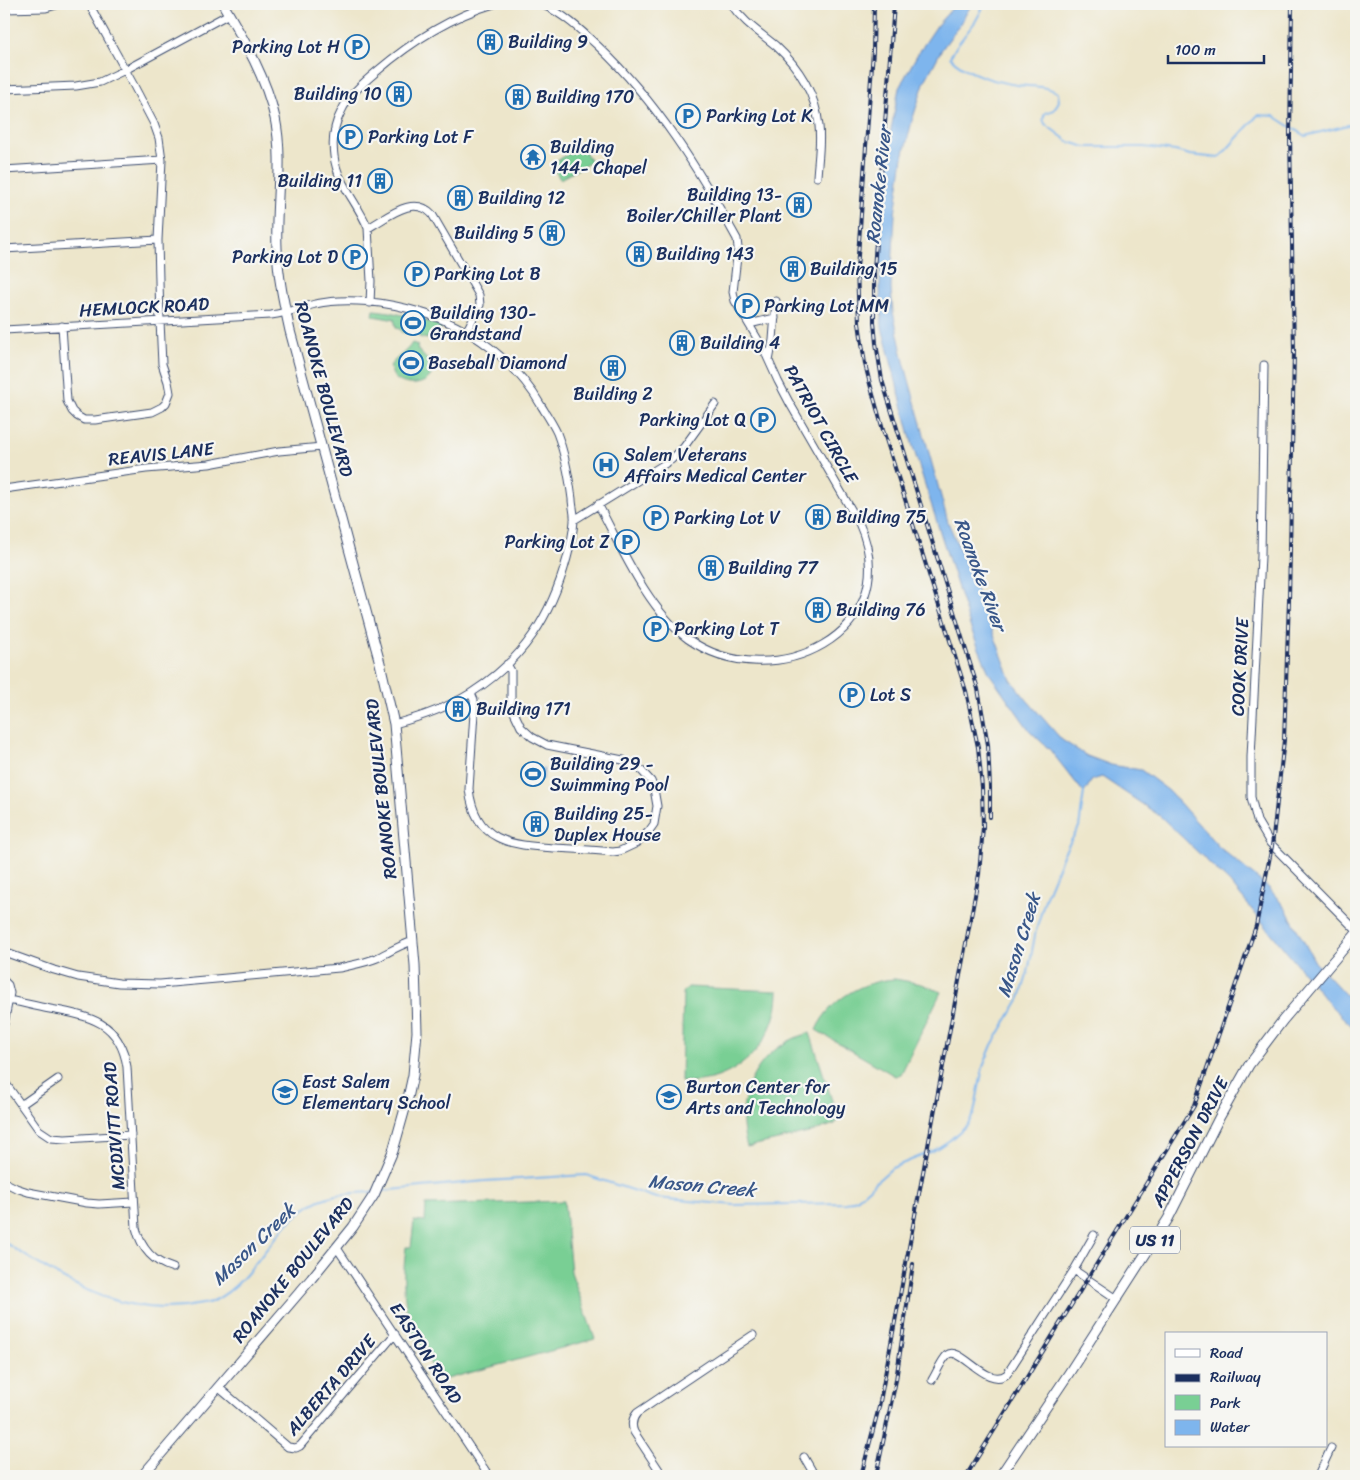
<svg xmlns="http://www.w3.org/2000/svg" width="1360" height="1480" font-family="Sriracha,sans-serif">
<rect width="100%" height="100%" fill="#f6f6f2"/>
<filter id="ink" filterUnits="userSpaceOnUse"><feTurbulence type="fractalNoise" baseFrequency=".02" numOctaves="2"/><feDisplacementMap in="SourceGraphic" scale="10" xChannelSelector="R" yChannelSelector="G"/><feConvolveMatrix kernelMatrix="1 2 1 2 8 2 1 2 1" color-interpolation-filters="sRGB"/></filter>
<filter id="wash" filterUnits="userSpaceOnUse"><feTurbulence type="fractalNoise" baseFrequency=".0096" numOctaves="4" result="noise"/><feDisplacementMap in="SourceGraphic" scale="20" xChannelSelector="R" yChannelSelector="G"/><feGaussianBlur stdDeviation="1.12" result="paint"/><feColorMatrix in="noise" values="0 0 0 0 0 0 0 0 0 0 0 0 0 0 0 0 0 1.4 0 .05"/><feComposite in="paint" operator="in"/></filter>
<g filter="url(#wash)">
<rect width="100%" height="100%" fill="#ede6cb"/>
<path fill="#79cf94" stroke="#4a7f79" d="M582,146L591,162L560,179L551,164Z
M374,310L390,312L415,318V316L421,317V320L443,326L433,338L428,337L427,339L419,337V334L407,331V333L401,332L402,330L396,328L394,318L390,319L373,316Z
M412,343L418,345L417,348L418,350L431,364L433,369C431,386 405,389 394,377C392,374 391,370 390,366C396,357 406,353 412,343Z
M895,979L922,984L941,992L901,1074L895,1076L816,1030C830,999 862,981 895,979Z
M688,987L778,991C778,1043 733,1087 681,1081L683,992Z
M810,1033L838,1119L835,1124L808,1133L747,1147C732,1096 758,1046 810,1033Z
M564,1201L571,1272L595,1339L443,1380C408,1339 399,1301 406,1247H411L414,1221L425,1222L426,1205Z"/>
<path fill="#7eb5ed" stroke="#4c72a6" d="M956,4H972L958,27L942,49L924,83L912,121L903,157L895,214L891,289L893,312L904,362L948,522L981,600L1011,680L1027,700L1062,740L1087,756L1111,765L1141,770L1169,791L1219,847L1269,888L1286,909L1315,962L1356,1006V1030L1332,1007L1230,883L1160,816L1102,777L1092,780L1084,793L1050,750L1030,731L989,673L971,629L913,447L882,327L880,288L881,240L889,140L899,88L917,55L938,24Z
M522,768L544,769L543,779H522Z"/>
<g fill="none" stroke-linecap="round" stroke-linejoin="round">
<path stroke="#7eb5ed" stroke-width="2" d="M985,4L975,22L958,44L950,57C964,73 996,82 1017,85C1031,87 1046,85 1058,93L1059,101L1054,110L1045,113L1043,119L1045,124L1069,142L1086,147H1144L1175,151L1190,155L1219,158L1258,115L1274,116L1305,136L1356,123
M380,1191L485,1181L586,1175L656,1198L734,1205L846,1203L858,1198L892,1168L933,1151L950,1140L968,1124L974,1113L983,1067L992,1045L1020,998L1028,972L1036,930L1046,896L1064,853L1079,827L1084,792
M4,1242C26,1256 48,1271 72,1283C108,1302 155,1314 196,1305C201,1304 206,1304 211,1302C223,1297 235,1287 244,1277C269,1250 290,1208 328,1197C342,1193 358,1193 373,1192"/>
</g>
</g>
<g filter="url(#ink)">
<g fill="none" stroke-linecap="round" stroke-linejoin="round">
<defs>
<path id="minor" d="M541,4C563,13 582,31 599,47C657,102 699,170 737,239L738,248L733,292L735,301L763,348L778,381L789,402L859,523C908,633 772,698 688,639C648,610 621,547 598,504
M731,4C743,22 759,32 776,46C799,67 816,95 819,126C821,143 818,160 817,177
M4,9L46,8L60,4
M4,89L76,86L100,82L125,70L229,14
M4,170L162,160
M368,228C387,218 413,194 432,214L479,295L480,305L466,332
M4,249L158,240
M370,303L371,281L368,228C358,203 337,183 334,156C332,141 334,125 341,112C348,96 363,83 376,72C411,42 450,17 494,4
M749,324L775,318
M62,326L67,401L72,411L77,416L84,420H95L152,412L162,407L166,403L170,393L168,382L162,364L160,321L158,240L162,160L159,138L154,124L133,84L89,4
M4,330L271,315C287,313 300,308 315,304C348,297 387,302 420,312C470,326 516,361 542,407C547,415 553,424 557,433C565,454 569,476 572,499C572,506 575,514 574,521C573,534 570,547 567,558C551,617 523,660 471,693C447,708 421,717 394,724
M769,361L773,340L776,301
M1264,365L1261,556L1251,757V797L1257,821L1270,843L1356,930
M4,489L146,469L209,464L279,451L322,447
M574,520L671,460L684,447L715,404
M471,693L474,700V713L469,789C475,842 510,845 554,848C574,849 594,850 613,852L620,851L637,843L649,831L654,824L657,806L654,789L651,781L639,768L623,760L547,745L532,737L521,727L511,706V671L507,664
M4,952L54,970L78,977L119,983L160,984L339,968C352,965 365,963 377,958C389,952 400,945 413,941
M4,981L8,985L10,993L4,1024
M4,999C19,1002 35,1006 50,1009C89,1016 120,1021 127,1067L136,1228C141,1248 153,1262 173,1268
M4,1081L39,1130L51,1138L65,1139L131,1135
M21,1105L58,1079
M4,1182L16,1188L28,1192L87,1203L99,1204L134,1202
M337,1248L489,1476
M1074,1270L1117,1299
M932,1380C937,1372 941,1361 947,1355C960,1344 987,1390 1007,1374L1074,1270L1094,1235
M218,1387L288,1447L296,1448L300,1446L395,1334
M804,1457L815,1476
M663,1476L634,1432C631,1425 632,1419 637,1413L753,1335
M1318,1476L1331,1448"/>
<path id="major" d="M142,1476L311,1279L353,1227L374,1195L393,1151L408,1098L413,1075L417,1032L415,965L394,724L380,663L290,331C284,304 278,277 277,248C275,205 284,161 275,118C266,77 244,40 223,4
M1000,1476L1069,1373L1168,1219L1219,1118L1249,1065L1283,1020L1356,934"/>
</defs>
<use href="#minor" stroke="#3a4a6e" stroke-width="9"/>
<use href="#major" stroke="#3a4a6e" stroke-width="11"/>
<use href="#minor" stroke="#fff" stroke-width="7"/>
<use href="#major" stroke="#fff" stroke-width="9"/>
<defs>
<path id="rail" d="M894,4L874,269V322L876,343L882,380L978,689L988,745L990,787V817
M861,1476L879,1407L979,874L983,827L982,787L978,747L966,691L883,430L870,384L865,364L859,323L857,269L873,51L874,4
M876,1476L896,1380L913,1264
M966,1476L1194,1106L1256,926L1272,846L1284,740L1289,600L1294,351L1290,136L1292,4"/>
</defs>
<use href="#rail" stroke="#1b2f5e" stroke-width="4"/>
<use href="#rail" stroke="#f6f6f2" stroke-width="2" stroke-dasharray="5.5" stroke-linecap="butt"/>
</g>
</g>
<defs>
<symbol id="building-ring" viewBox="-11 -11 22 22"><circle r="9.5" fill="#f6f6f2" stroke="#1f6fb2" stroke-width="1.5"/><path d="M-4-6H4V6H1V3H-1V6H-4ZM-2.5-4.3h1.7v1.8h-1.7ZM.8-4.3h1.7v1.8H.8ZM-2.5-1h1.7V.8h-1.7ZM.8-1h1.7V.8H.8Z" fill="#1f6fb2"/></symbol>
<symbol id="parking-ring" viewBox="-11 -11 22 22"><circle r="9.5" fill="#f6f6f2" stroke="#1f6fb2" stroke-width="1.5"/><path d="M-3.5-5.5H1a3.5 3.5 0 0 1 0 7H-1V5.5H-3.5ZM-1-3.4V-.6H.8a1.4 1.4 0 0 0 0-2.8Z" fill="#1f6fb2"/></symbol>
<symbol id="temple-ring" viewBox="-11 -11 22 22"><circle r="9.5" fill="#f6f6f2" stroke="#1f6fb2" stroke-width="1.5"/><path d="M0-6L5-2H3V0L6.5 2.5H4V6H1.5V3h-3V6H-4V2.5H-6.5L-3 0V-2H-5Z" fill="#1f6fb2"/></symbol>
<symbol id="stadium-ring" viewBox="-11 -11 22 22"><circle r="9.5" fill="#f6f6f2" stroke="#1f6fb2" stroke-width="1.5"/><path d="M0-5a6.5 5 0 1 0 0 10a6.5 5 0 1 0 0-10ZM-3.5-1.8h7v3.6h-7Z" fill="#1f6fb2"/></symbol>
<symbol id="hospital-ring" viewBox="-11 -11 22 22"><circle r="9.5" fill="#f6f6f2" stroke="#1f6fb2" stroke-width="1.5"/><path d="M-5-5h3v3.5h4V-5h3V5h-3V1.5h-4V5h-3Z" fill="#1f6fb2"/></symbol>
<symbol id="school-ring" viewBox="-11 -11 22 22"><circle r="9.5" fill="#f6f6f2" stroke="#1f6fb2" stroke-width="1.5"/><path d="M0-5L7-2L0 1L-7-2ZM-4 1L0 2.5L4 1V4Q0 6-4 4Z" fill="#1f6fb2"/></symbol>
</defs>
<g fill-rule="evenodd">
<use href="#building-ring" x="476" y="28" width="28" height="28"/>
<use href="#parking-ring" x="343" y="33" width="28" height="28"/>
<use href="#building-ring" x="385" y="80" width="28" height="28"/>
<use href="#building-ring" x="504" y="83" width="28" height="28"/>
<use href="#parking-ring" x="674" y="102" width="28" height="28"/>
<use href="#parking-ring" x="336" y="123" width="28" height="28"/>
<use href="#temple-ring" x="519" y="143" width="28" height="28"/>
<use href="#building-ring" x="366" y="167" width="28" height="28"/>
<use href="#building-ring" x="446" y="184" width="28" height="28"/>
<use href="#building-ring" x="785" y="191" width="28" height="28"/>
<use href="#building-ring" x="538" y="219" width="28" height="28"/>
<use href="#building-ring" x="625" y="240" width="28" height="28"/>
<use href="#parking-ring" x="341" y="243" width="28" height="28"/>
<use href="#building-ring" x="779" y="255" width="28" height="28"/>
<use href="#parking-ring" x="403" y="260" width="28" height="28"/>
<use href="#parking-ring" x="733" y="292" width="28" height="28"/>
<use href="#stadium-ring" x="399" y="309" width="28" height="28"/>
<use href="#building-ring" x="668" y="329" width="28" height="28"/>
<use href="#stadium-ring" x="397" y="349" width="28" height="28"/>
<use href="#building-ring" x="599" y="354" width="28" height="28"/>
<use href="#parking-ring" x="749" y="406" width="28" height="28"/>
<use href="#hospital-ring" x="592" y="451" width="28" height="28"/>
<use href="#building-ring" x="804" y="503" width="28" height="28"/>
<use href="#parking-ring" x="642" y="504" width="28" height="28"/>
<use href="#parking-ring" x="613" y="528" width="28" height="28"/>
<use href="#building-ring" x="697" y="554" width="28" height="28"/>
<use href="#building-ring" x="804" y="596" width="28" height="28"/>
<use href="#parking-ring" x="642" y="615" width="28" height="28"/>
<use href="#parking-ring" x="838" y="681" width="28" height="28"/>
<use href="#building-ring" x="444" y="695" width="28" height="28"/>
<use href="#stadium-ring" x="519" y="760" width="28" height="28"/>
<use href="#building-ring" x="522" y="810" width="28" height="28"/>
<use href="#school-ring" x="271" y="1078" width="28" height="28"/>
<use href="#school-ring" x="655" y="1083" width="28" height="28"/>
</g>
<g text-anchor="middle" stroke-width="4.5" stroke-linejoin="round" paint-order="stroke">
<rect fill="#f6f6f2" stroke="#5d6b8a" stroke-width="1" x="1130" y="1226.5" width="50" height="27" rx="4"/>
<g font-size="16" font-weight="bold" fill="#1b2f5e">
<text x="1155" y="1246">US 11</text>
</g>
<g font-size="18" fill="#1b2f5e" stroke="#f6f6f2" text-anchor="start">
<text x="508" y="48">Building 9</text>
<text x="340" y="53" text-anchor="end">Parking Lot H</text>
<text x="382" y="100" text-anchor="end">Building 10</text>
<text x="536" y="103">Building 170</text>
<text x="706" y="122">Parking Lot K</text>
<text x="368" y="143">Parking Lot F</text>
<text x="550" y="153">Building<tspan x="550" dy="21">144- Chapel</tspan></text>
<text x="362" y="187" text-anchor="end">Building 11</text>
<text x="782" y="201" text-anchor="end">Building 13-<tspan x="782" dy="21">Boiler/Chiller Plant</tspan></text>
<text x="478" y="204">Building 12</text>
<text x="534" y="239" text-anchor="end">Building 5</text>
<text x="656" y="260">Building 143</text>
<text x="338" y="263" text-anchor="end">Parking Lot D</text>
<text x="810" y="275">Building 15</text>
<text x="434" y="280">Parking Lot B</text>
<text x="764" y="312">Parking Lot MM</text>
<text x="430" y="319">Building 130-<tspan x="430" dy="21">Grandstand</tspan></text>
<text x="700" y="349">Building 4</text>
<text x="428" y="369">Baseball Diamond</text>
<text x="613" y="400" text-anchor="middle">Building 2</text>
<text x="746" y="426" text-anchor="end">Parking Lot Q</text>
<text x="624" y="461">Salem Veterans<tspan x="624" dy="21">Affairs Medical Center</tspan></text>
<text x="836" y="523">Building 75</text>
<text x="674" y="524">Parking Lot V</text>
<text x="610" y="548" text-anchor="end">Parking Lot Z</text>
<text x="728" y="574">Building 77</text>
<text x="836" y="616">Building 76</text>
<text x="674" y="635">Parking Lot T</text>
<text x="870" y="701">Lot S</text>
<text x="476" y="715">Building 171</text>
<text x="550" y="770">Building 29 -<tspan x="550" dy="21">Swimming Pool</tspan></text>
<text x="554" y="820">Building 25-<tspan x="554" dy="21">Duplex House</tspan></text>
<text x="302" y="1088">East Salem<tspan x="302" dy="21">Elementary School</tspan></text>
<text x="686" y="1093">Burton Center for<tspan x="686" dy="21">Arts and Technology</tspan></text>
</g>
<g font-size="18" fill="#1b2f5e" stroke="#f6f6f2">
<text transform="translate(144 307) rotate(-3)" y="6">HEMLOCK ROAD</text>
<text transform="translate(324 389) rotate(75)" y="6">ROANOKE BOULEVARD</text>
<text transform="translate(821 424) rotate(61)" y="6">PATRIOT CIRCLE</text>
<text transform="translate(161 454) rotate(-6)" y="6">REAVIS LANE</text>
<text transform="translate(1240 667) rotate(-87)" y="6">COOK DRIVE</text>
<text transform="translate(381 789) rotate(-96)" y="6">ROANOKE BOULEVARD</text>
<text transform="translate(114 1126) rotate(-94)" y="6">MCDIVITT ROAD</text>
<text transform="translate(1190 1142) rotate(-62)" y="6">APPERSON DRIVE</text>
<text transform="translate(293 1270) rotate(-51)" y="6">ROANOKE BOULEVARD</text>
<text transform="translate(426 1353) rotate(57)" y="6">EASTON ROAD</text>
<text transform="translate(331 1385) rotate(-49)" y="6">ALBERTA DRIVE</text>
</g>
<g font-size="19" font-style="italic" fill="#395789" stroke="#f6f6f2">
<text transform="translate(878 185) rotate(-84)" y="7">Roanoke River</text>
<text transform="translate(981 574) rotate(70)" y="7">Roanoke River</text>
<text transform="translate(1018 945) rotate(-73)" y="7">Mason Creek</text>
<text transform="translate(702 1185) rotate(5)" y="7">Mason Creek</text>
<text transform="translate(253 1244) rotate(-44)" y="7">Mason Creek</text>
</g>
</g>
<rect width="1360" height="1480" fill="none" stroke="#f6f6f2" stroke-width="20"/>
<rect x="1165" y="1332" width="162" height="115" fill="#f6f6f2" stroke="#9ea6b7"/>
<rect x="1175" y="1349" width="25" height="8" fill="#ffffff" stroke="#9ea6b7"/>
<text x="1210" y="1358" font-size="15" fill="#1b2f5e">Road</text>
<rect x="1175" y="1374" width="25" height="8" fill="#1b2f5e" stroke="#9ea6b7"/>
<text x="1210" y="1382" font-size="15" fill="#1b2f5e">Railway</text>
<rect x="1175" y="1395" width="25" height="15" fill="#79cf94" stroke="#9ea6b7"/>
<text x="1210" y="1408" font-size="15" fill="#1b2f5e">Park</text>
<rect x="1175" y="1420" width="25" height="15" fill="#7eb5ed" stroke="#9ea6b7"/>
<text x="1210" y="1432" font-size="15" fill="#1b2f5e">Water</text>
<path d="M1168 55v8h96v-8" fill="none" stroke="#1b2f5e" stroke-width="2.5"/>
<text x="1175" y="55" font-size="15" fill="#1b2f5e" stroke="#f6f6f2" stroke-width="4" paint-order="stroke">100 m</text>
</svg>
